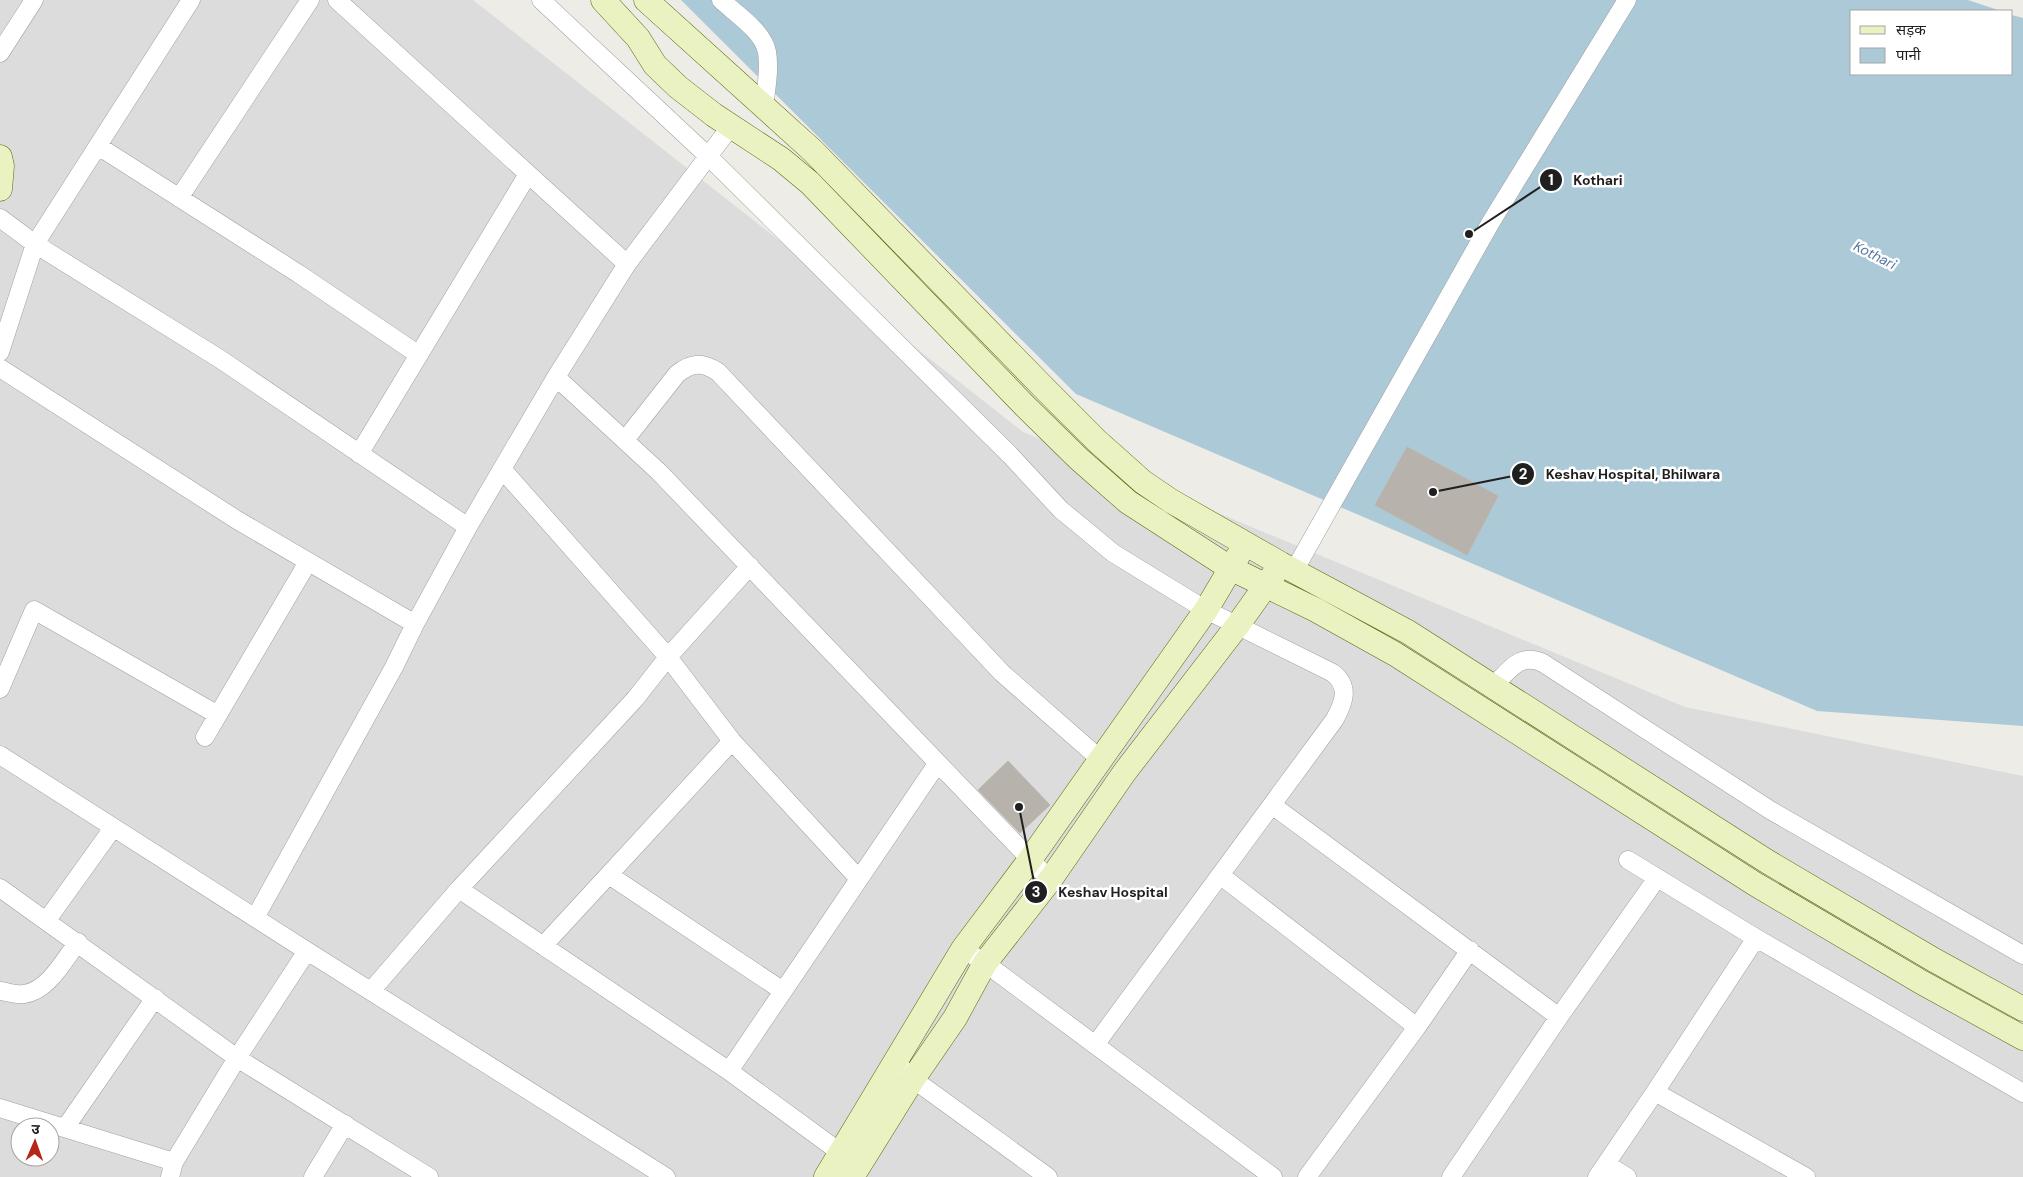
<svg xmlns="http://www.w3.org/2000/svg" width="2023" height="1177" font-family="'DM Sans','Noto Sans Devanagari',sans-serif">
<rect width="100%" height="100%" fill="#eeece6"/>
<path fill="#dddcdc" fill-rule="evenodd" d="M0,0H473L1023,432L1685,707L2023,776V1177H0ZM20,1127H50V1157H20Z"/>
<path fill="#acc9d7" d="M681,0H1968L2001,11H1852V74H2012V15L2023,18V726L1817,711L1076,394Z"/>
<path fill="#b7b2ac" stroke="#beb5aa" d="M1407,447L1498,496L1467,555L1375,505Z
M1008,761L1050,805L1020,833L978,790Z"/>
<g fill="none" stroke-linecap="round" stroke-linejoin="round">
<defs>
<path id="street" d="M337,0L627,264
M541,0L709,157L1010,455L1061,510L1083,528L1113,553L1206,610L1333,673C1350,687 1344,702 1335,719L1095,1045
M721,0C736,14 763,31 767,52C770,70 766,90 764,107
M0,53L34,0
M98,146L299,274L419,355
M179,198L310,0
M0,218L35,244L220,359L468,527
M0,352L35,244L191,0
M0,368L237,520L415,624
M556,377L659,472L1050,880
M625,440L677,374C692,362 703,362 718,372L1002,673L1100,759
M359,454L528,174
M502,469L668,657L732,741L859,879
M1294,571L1491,222L1627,0
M1493,686C1509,671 1519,652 1543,663L1770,810L2023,955
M0,689L34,610L218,715
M205,737L308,562
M0,755L307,951L237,1058L174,1162L0,1108
M1272,805L1559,1017
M1628,860L1756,938L2023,1093
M609,875L783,991
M1220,875L1417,1027
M0,888L237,1058L429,1177
M459,889L729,1071L841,1153
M255,918L394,667L415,624L468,527L556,377L627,264L731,126
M47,920L113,828
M543,946L732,741
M963,949L985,963L1273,1177
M307,951L666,1177
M0,991C8,992 16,995 24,994C48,991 64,960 78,942
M371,991L459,889L635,699L668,657L750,566
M904,1070L913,1079L1048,1177
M729,1071L937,764
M1655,1092L1806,1177
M65,1128L155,998
M1606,1164L1627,1177
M170,1177L174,1162
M313,1177L345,1124
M1307,1177L1417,1027L1470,950
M1451,1177L1559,1017L1657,878
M1597,1177L1655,1092L1756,938"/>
<path id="secondary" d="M603,0L638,38L655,65L678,87L714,115L781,159L810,183L1024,405L1079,459L1128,502L1230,568L1316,610L1395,654L1755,884L1921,982L2023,1038
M646,0L813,151L1043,387L1097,441L1143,482L1171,501L1281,564L1408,632L1768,862L1934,960L2023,1009
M0,157L2,166L0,189
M826,1177L963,949L1029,861L1206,610L1238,556
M852,1177L913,1079L955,1018L985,963L1050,880L1124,773L1237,626L1274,574"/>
</defs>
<use href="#street" stroke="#a0a0a0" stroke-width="19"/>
<use href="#secondary" stroke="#586a12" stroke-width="25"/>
<use href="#street" stroke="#fff" stroke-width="18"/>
<use href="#secondary" stroke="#ebf2c1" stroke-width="24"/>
</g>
<g text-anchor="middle" stroke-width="5" stroke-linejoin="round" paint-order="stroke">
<g font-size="14" font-style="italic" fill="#5676a3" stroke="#fff">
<text transform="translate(1875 255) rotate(27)" y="5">Kothari</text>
</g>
</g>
<path fill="none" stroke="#1f1f1f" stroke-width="2" d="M1469 234L1551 180M1433 492L1523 474M1019 807L1036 892"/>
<g fill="#1f1f1f" stroke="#fff" stroke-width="2">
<circle cx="1469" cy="234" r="5"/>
<circle cx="1433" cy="492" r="5"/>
<circle cx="1019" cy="807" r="5"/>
<circle cx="1551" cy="180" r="12"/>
<circle cx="1523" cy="474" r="12"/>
<circle cx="1036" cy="892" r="12"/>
</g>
<g font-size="15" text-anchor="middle" font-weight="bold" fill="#fff">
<text x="1551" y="185">1</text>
<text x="1523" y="479">2</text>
<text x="1036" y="897">3</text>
</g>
<g font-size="14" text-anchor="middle" font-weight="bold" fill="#1f1f1f" stroke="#fff" stroke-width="5" stroke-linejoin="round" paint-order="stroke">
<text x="1598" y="185">Kothari</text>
<text x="1633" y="479">Keshav Hospital, Bhilwara</text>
<text x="1113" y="897">Keshav Hospital</text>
</g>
<rect x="1850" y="10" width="162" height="65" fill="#ffffff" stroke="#a5a5a5"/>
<rect x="1860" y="26" width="25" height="8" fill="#ebf2c1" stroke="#a5a5a5"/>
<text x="1896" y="35" font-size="15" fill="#1f1f1f">सड़क</text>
<rect x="1860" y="48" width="25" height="15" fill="#acc9d7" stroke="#a5a5a5"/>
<text x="1896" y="60" font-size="15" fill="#1f1f1f">पानी</text>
<g transform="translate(35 1142) rotate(2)"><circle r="24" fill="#ffffff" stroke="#a5a5a5"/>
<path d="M0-4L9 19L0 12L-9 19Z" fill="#b62718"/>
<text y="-8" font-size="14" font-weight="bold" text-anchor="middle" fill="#1f1f1f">उ</text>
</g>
</svg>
